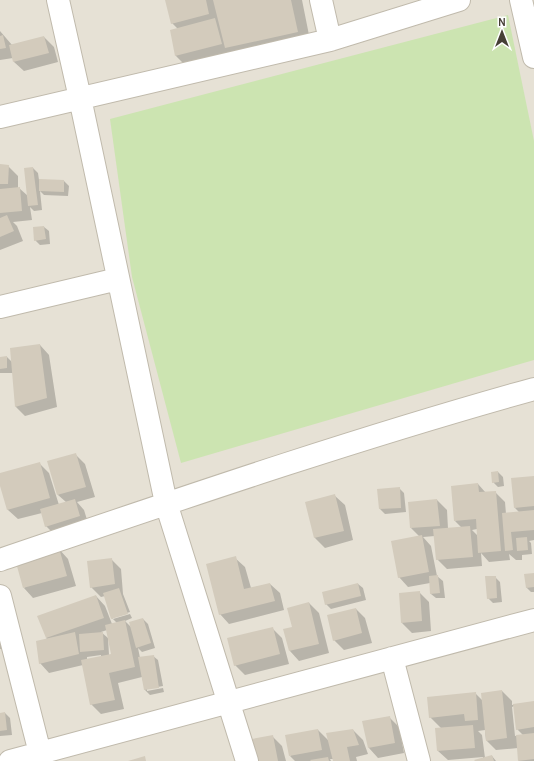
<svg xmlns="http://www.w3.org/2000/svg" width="534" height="761" font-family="Karla,sans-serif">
<rect width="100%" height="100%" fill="#f2efe6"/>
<path fill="#e6e1d5" d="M0,0H534V761H0Z"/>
<path fill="#cce4b1" d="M508,15L534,141V360L181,463L132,277L110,119Z"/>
<path fill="#0003" fill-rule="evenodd" d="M166,0H302L311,45L186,66L176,56L172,31L178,29L172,23Z
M0,31L12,45L44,37L54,47L58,62L24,71L14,62L13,58L0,60Z
M0,165L8,166L18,176V188H19L28,196L33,168L38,173L39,180L64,181L69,186L68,196L44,195L40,191L42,210L34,211L30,207L32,220L13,222L17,226L23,241L0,250Z
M44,227L49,231L50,244L40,245L35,240Z
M40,345L49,355L57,407L25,416L16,407L13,373H0V358L7,357L13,363Z
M75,454L85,464L95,497L77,502L84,510L89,526L56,536L46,526L42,513L18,519L8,510L0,482V474L39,463L49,473L59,505L66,502L58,495Z
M498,472L503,477L504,486L498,487L493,482Z
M534,477V540L529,541L531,543L532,554L522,555V560H516L509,554L510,560L489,562L481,553L482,566L447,569L437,559L435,536L423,537L431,546L437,576L443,581L445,598H436L431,594L430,583L408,587L399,577L420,537L411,528L437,500L447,510L448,529L462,528L455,521L478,484L486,493L495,492L505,502L506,514L520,513L515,508ZM477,529L478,536L472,530Z
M399,488L404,493L406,512L385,514L380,509L378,490Z
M335,496L345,505L353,540L325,548L315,538L306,503Z
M59,549L68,559L76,586L33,598L24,588Z
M235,558L245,567L251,588L270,584L280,593L284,610L229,624L220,614Z
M111,559L121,569L123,594L130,612L113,617V619L130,614L132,618L125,621L132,628L143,619L148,624L155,648L142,652L138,648L140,658L153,656L158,660L163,686L147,689V691L163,688L164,692L150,695L145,690L142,677L118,683L124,709L101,714L91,704L83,665L49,673L40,663L48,640L46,638L96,596L105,606L112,624L117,623L112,618L105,596L101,597L91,587ZM107,630L112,655H109L108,638L101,632ZM101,655V657L87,660V657Z
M534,574V592H531L526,587Z
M495,577L500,582L502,602L493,603L488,598Z
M358,584L363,588L366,600L331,609L326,604Z
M419,592L429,602L431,631L412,633L402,623L400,594Z
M309,603L319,613L329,653L299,661L290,651L284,630L293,628Z
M356,609L365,618L372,643L344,650L334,640Z
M0,622L5,648L0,649Z
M272,628L282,638L289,664L245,675L235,665Z
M502,691L512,701V705L534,702V761H519L518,748L496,750L486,740L485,730L478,731L482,735L485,758L492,756L496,761H476L483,758V757L448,760L438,751L441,728L430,717L475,693L483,701ZM514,706L517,729L523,735L515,736L512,707Z
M5,713L10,718L12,735L0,736V714Z
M390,718L399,727L404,753L378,758L369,748L364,722Z
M318,730L329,741L353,730L363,740L368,754L356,757L357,761H334L333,759H330L331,761H295L290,756Z
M272,736L282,746L286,761H257Z"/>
<path fill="#d3cbbc" d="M165,0H206L209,14L171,24Z
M213,0H291L298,32L225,48Z
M215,18L222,44L175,56L170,30Z
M3,35L6,48L0,49V36Z
M44,36L49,53L13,62L9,45Z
M0,164L9,165L8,184H0Z
M33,167L38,205L28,206L24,168Z
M39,179L64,180V192L39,191Z
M20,187L22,211L0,213V189Z
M7,215L14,231L0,237V218Z
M44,226L46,239L34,241L33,227Z
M40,344L47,398L15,407L10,348Z
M7,356V368L0,369V357Z
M76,453L86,487L57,495L47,461Z
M40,462L50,498L7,510L0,486V473Z
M498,471L499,482L492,483L491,472Z
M534,476V506L514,508L511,478Z
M478,483L479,492L496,491L501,551L478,553L476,519L454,521L451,486Z
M400,487L401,508L379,509L377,489Z
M335,494L344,531L314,538L305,502Z
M75,499L80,516L45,527L40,509Z
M437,499L440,526L410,528L408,502Z
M534,510V530L511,532L513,550L505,551L502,513Z
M470,526L473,557L436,560L433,529Z
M422,535L429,572L398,578L391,541Z
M527,537L528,550L517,551L516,538Z
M59,548L67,576L23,588L15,559Z
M236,556L244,589L270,583L275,601L219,615L206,564Z
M112,558L115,584L90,588L87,561Z
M534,573V587L526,588L524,574Z
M438,575L440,593L430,594L429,576Z
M485,576H496L497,598L487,599Z
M358,583L361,596L325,605L322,592Z
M119,588L128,614L111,619L103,593Z
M420,591L422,621L401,623L399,593Z
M96,595L104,618L46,638L37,616Z
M309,602L319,644L289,651L283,629L292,627L287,608Z
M356,608L362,633L333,641L327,615Z
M143,618L151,643L136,648L129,622Z
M125,620L135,667L109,673L115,700L90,705L81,660L111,654L105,625Z
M273,627L280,654L234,666L227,638Z
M75,632L79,654L39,664L36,641Z
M103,632L104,650L80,652L79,634Z
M154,655L159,688L144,690L138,657Z
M502,690L507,738L486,741L481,693Z
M476,692L478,720L465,721L464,714L429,718L427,697Z
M534,701V727L516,730L513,704Z
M5,712L7,730L0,731V713Z
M390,716L395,743L368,748L362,721Z
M473,725L475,748L437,751L435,728Z
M318,729L322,750L289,756L285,735Z
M353,729L359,745L347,747L350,761H333L326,733Z
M534,733V759L518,761L516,735Z
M273,735L278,761H256L252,739Z
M492,755L494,761H475L474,760Z
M145,756L146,761H128Z
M328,757L329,761H311L310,760Z"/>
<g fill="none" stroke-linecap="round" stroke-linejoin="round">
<defs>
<path id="minor" d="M58,0L80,98L166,503L247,761
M321,0L330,40
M521,0L534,57
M0,117L330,40L459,0
M0,307L118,279
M0,560C177,500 354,439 534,389
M0,596L42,761
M392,658L419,761
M10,761L534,620"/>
</defs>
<use href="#minor" stroke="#c0baac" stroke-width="24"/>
<use href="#minor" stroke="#fff" stroke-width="22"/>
</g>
<g transform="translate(502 32)" stroke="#ffffff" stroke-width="3" paint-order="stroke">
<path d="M0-3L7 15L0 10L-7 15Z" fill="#453f36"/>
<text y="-6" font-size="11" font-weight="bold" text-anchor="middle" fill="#453f36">N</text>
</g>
</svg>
